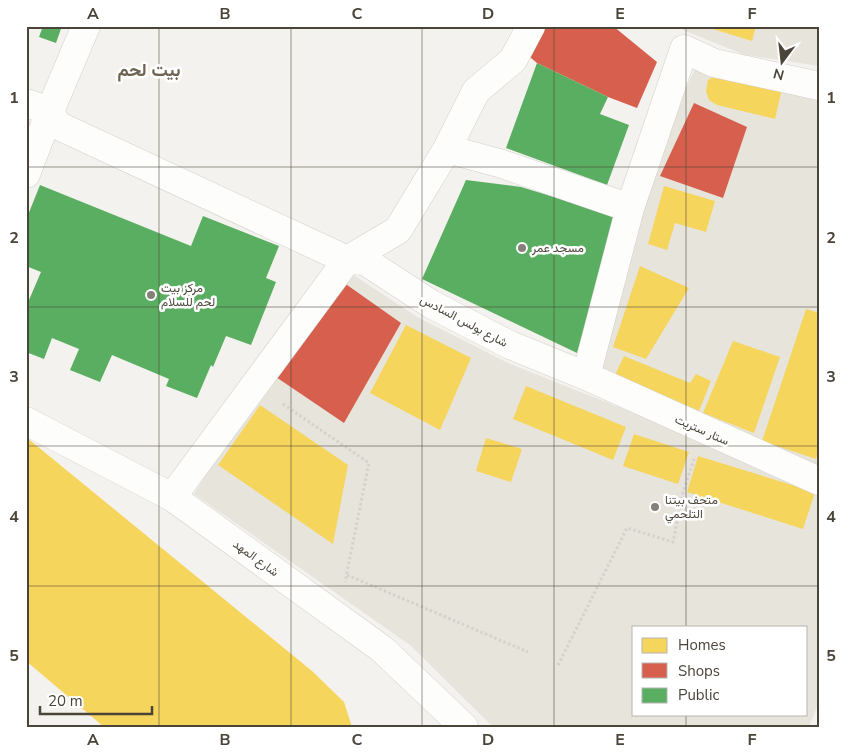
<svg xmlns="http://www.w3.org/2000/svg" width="845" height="753" font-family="'Nunito Sans',Vazirmatn,sans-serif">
<rect width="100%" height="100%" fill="#f4f2ee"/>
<path fill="#e7e4dc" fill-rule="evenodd" d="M679,26H819V66L745,55L683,30Z
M701,55L819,78V471L593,375L636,201Z
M346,270L419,318L508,363L819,487V702L809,727H493L410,645L194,494L265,379ZM634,627H806V714H634Z"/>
<path fill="#f6d55c" d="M703,26H756L752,41Z
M714,76L782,89L775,119L717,105L709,100L706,91L708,80Z
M664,186L715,201L706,232L675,223L667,250L648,244Z
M640,266L689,288L646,359L613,347Z
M806,309L819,313V450L816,459L762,441Z
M406,325L471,358L440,430L370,393Z
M733,341L780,357L754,433L703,413Z
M624,356L690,383L696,374L711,381L699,411L615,375Z
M526,386L626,427L613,460L513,419Z
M260,405L348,465L333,544L218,465Z
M634,434L689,452L678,484L623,466Z
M26,437L312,671L344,702L352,727H104L26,661Z
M486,438L522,449L511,482L476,471Z
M698,456L815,492L803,529L687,492Z"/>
<path fill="#d6604d" d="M543,26H613L657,62L637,108L608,97L537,63L525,53Z
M694,103L747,127L723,198L660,176Z
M340,280L401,323L344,423L273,375Z"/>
<path fill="#5aae61" d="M43,26H62L56,43L39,37Z
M537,63L608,97L600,114L629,125L607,185L506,148Z
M466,180L521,187L617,216L577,353L422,279Z
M40,185L191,246L203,216L279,246L266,278L276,282L251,345L226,336L213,367L211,365L197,398L166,386L169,379L112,355L100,382L70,370L79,349L52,338L44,359L26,352V307L41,272L26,266V220Z"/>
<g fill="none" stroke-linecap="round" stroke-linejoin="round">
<defs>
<path id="minor" d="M26,103L50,111L57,125L347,260L365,261L431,304L510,345L586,376L819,481
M447,149L499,163L630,208L684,49L714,63L819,86
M26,174L50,111L86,26
M586,376L630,208
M26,421L172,497L382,649L464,727
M172,497L347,260L398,230L447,149L476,91L513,60L531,26"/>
</defs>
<use href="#minor" stroke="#d2d0cb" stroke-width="29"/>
<path stroke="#d3d2cc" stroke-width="3" stroke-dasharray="2.5 2.5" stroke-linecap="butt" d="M283,404L369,463L345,582
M347,575L528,652
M558,665L627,528L673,542L683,493L694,459"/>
<use href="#minor" stroke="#fdfdfc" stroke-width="28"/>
</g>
<path fill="none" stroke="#4b4439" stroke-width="1" stroke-opacity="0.55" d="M159,26V727M291,26V727M422,26V727M554,26V727M686,26V627M26,167H819M26,307H819M26,446H819M26,586H819M686,714V727"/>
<g fill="#868178" stroke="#fff" stroke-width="2">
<circle cx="522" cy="248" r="5"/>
<circle cx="151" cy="295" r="5"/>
<circle cx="655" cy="507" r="5"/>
</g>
<g text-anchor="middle" stroke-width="5" stroke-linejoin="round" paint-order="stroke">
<g font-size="12" fill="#4b4439" stroke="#fff" text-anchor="start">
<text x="532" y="252">مسجد عمر</text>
<text x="161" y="292">مركز بيت<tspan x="161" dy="14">لحم للسلام</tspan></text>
<text x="665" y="504">متحف بيتنا<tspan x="665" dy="14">التلحمي</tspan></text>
</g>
<g font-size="12" fill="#4b4439" stroke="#fff">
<text transform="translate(464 321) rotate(28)" y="4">شارع بولس السادس</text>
<text transform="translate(702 430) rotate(24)" y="4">ستار ستريت</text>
<text transform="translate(256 558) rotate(36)" y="4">شارع المهد</text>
</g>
<g font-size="18" font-weight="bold" fill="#6e6250" stroke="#fff">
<text x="149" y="76">بيت لحم</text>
</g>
</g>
<rect width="845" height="753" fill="none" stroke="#ffffff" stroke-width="55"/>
<rect x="632" y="626" width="175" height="90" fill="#ffffff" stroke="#b7b4b0"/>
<rect x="642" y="638" width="25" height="15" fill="#f6d55c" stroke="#b7b4b0"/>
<text x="678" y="650" font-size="15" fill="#4b4439">Homes</text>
<rect x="642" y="663" width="25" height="15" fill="#d6604d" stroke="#b7b4b0"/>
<text x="678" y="676" font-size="15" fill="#4b4439">Shops</text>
<rect x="642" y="688" width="25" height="15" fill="#5aae61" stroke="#b7b4b0"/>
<text x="678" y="700" font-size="15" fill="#4b4439">Public</text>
<g transform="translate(782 62) rotate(195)" stroke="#ffffff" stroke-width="4" paint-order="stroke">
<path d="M0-4L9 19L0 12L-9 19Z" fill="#4b4439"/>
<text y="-8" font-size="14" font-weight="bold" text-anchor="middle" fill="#4b4439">N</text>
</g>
<path d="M40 706v8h112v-8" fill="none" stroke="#4b4439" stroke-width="2.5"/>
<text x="48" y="706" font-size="15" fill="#4b4439" stroke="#ffffff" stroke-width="4" paint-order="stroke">20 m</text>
<rect x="28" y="28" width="790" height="698" fill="none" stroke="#4b4439" stroke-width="2"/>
<g font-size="16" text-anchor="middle" font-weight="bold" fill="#4b4439">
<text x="93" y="19">A</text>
<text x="225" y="19">B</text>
<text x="357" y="19">C</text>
<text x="488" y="19">D</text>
<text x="620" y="19">E</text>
<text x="752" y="19">F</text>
<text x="14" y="103">1</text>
<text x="831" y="103">1</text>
<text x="14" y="243">2</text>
<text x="831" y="243">2</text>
<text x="14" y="382">3</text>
<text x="831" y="382">3</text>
<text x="14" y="522">4</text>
<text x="831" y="522">4</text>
<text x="14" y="661">5</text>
<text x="831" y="661">5</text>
<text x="93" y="745">A</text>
<text x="225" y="745">B</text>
<text x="357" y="745">C</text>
<text x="488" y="745">D</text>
<text x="620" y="745">E</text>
<text x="752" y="745">F</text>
</g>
</svg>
